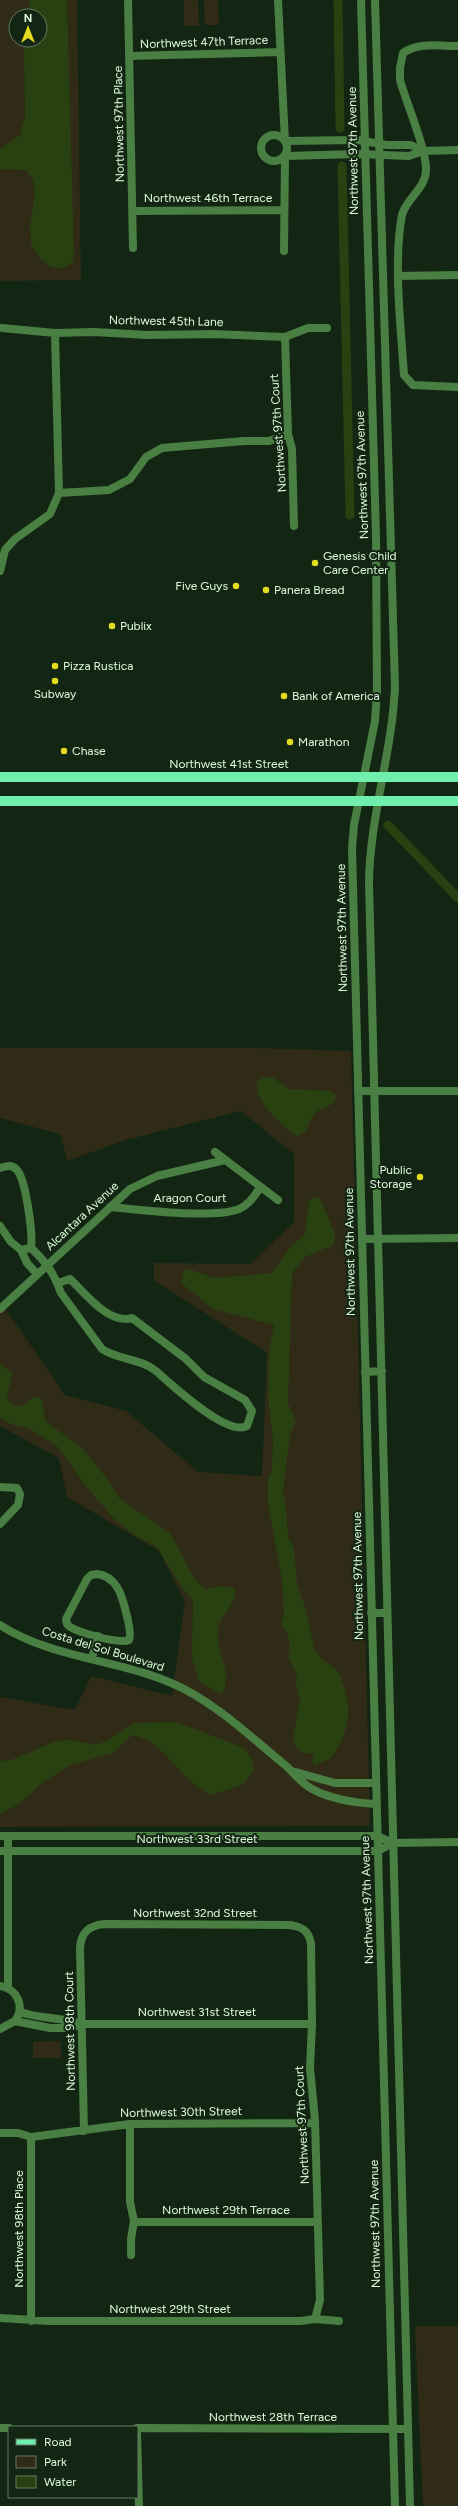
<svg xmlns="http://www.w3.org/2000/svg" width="458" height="2506" font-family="Figtree,sans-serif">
<rect width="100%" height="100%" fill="#132613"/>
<path fill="#2f2b16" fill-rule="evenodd" d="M0,0H77L81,280L0,281ZM16,16H40V40H16Z
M184,0H198L199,26H184Z
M204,0H218L219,25H205Z
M0,1048H258L351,1051L370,1826L0,1827V1697L75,1710L91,1676L172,1696L185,1601L159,1551L67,1497L59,1458L0,1426V1301L65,1395L126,1411L198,1472L262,1476L267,1353L154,1280V1263L251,1264L294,1222V1154L241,1111L126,1140L67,1161L60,1134L0,1118Z
M61,2041V2058H33V2042Z
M415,2326H458V2506H423Z"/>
<path fill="#294111" d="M30,0H67L74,255L72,263L62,268L51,267L41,259L31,244L30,228L35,193L33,179L25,170L0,169V149L20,135L25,117L24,40H40V16H27Z
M264,1077H272L289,1089L330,1091L335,1094C338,1108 321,1106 314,1114C308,1122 309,1133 297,1136C282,1124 254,1103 257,1082Z
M317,1197L321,1201L335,1234L333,1245L305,1257L292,1273L288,1403L296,1422L290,1434L283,1490L286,1507L285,1510C289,1516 285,1523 289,1531L287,1534L294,1549L297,1584L306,1610L315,1652H318C321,1663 333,1664 339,1673C341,1677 341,1681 343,1684C353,1707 348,1736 332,1756C328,1761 322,1761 317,1765L312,1762L314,1754L303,1753L296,1748L293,1738L300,1699L296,1686L297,1675L288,1656L290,1648L288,1635L281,1624L284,1615L282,1579L268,1505V1478L272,1471L273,1438L268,1399L269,1352L274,1325L213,1309L181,1283L184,1271L189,1269L214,1278L272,1273L287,1251L305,1234L309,1199Z
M0,1364L12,1373C12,1381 8,1388 7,1395C7,1401 14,1407 20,1406C29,1404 31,1393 42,1399L45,1421L83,1449L108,1480L119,1498L170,1533L196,1581L206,1589L223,1586L235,1588C237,1608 218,1614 218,1632C216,1657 234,1669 222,1695L199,1681L192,1659L193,1601L179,1583L157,1547L134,1535L114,1519L84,1484L57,1446L30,1429L9,1423L0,1417Z
M177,1722L244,1748L252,1759L254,1770L244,1784L212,1795C179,1782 168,1742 132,1735L113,1753L70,1765L42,1783L19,1804L0,1814V1761L11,1760L57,1741L73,1740L95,1745L107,1741L134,1723Z"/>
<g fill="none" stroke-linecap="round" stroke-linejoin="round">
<path stroke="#294111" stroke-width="9" d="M338,0L340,128
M342,166L350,515
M388,825L458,898"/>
<path stroke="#497f43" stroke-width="8" d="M128,0L133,248
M278,0L285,141L357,140L387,145H411L423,151L409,156L358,154L285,156L284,251
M458,46C439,46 419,42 403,53L400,68V80C406,102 427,151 426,170C426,188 406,199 402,215C393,263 401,327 404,375L413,385L458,387
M129,56L280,52
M261 148a13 13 0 1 1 26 0a13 13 0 1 1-26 0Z
M423,151L458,150
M133,211L283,210
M398,276L458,275
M2,328L55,333L94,332L148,335L214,334L285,337L308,328H327
M285,337L288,434L292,449L294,526
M59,493L109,490L130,479L146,457L162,448L244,441H269L288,434
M0,571L5,550L15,539L50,514L59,493L55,333
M358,1091H458
M215,1152L278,1200
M0,1168C6,1166 12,1164 17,1170C26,1180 33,1234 31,1248L21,1250L11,1242L0,1226
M110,1207C139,1210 213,1219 239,1209C249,1205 254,1196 260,1188
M362,1239L458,1238
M31,1248C46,1262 54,1273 61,1293L102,1349C118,1360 140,1358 156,1371C171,1384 227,1437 247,1426L252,1411L245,1400L204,1377L186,1359L132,1318C109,1325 86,1294 70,1279L58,1283
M21,1250L27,1263L37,1274
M0,1309L130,1189L157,1176L225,1160
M0,1487L17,1488L20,1494L18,1505L0,1524
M97,1574C105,1575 112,1579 117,1587C122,1594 133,1633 129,1640C119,1644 72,1632 67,1624L66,1619L87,1579L91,1575Z
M0,1625C56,1661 128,1659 186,1690C223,1710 252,1738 285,1765C294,1773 301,1783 312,1789C331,1799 355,1803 376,1804
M92,1658L98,1636
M292,1771L335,1783H376
M0,1986C18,1989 25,2007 15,2021L0,2029
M8,1988V1836
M20,2012C40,2019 61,2017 81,2024
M15,2021L50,2028H65L81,2024H312
M130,2124V2202L134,2221L131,2239V2255
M84,2131L80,1948C81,1932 90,1925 105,1924L286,1925C300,1925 309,1930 311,1944L312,2024L310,2068L315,2120L320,2300L315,2319
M0,2133H18L31,2137L130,2124L315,2123
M31,2137V2321
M134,2222H318
M0,2318L50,2321H300L315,2319L339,2321
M0,2428H9
M137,2428L408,2429
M137,2433L139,2506"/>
<path stroke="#497f43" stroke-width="8" d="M361,0L376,537L377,689L375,721L354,825L352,849L395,2506
M375,0L395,687C392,753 370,816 369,882L410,2506
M365,1372L382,1371
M371,1613H387
M0,1836H377L393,1843L458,1842
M0,1851H378L393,1843"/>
<path stroke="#70eeae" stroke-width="10" d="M0,777H458
M0,801H458"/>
</g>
<g fill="#e4dd1f" stroke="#132613" stroke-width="1.5">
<circle cx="315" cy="563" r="4"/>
<circle cx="236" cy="586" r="4"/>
<circle cx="266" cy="590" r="4"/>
<circle cx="112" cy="626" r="4"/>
<circle cx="55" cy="666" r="4"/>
<circle cx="55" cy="681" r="4"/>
<circle cx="284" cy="696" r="4"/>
<circle cx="290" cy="742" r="4"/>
<circle cx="64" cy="751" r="4"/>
<circle cx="420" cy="1177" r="4"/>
</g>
<g text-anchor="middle" stroke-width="4" stroke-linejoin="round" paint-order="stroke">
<g font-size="12" fill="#ddfbdc" stroke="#132613">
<text transform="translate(204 42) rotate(-2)" y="4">Northwest 47th Terrace</text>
<text transform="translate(119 124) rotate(-91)" y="4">Northwest 97th Place</text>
<text transform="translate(353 151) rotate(-91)" y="4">Northwest 97th Avenue</text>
<text x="208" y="202">Northwest 46th Terrace</text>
<text transform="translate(166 321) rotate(1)" y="4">Northwest 45th Lane</text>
<text transform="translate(278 433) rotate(-94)" y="4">Northwest 97th Court</text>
<text transform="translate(362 475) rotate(-92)" y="4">Northwest 97th Avenue</text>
<text x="229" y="768">Northwest 41st Street</text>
<text transform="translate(342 928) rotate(-91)" y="4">Northwest 97th Avenue</text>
<text x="190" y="1202">Aragon Court</text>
<text transform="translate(82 1216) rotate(-43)" y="4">Alcantara Avenue</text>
<text transform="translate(350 1252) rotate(-91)" y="4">Northwest 97th Avenue</text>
<text transform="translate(358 1576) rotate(-91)" y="4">Northwest 97th Avenue</text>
<text transform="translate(103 1649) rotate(17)" y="4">Costa del Sol Boulevard</text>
<text x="197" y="1843">Northwest 33rd Street</text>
<text transform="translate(367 1900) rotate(-92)" y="4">Northwest 97th Avenue</text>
<text x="195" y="1917">Northwest 32nd Street</text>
<text x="197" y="2016">Northwest 31st Street</text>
<text transform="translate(70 2031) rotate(-91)" y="4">Northwest 98th Court</text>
<text transform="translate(181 2112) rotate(-1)" y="4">Northwest 30th Street</text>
<text transform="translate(302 2125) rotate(-93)" y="4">Northwest 97th Court</text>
<text x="226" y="2214">Northwest 29th Terrace</text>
<text transform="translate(375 2224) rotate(-91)" y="4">Northwest 97th Avenue</text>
<text transform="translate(19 2229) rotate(-90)" y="4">Northwest 98th Place</text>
<text x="170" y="2313">Northwest 29th Street</text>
<text x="273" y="2421">Northwest 28th Terrace</text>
</g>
<g font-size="12" fill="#ddfbdc" stroke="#132613" text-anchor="start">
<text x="323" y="560">Genesis Child<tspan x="323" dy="14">Care Center</tspan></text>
<text x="228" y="590" text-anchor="end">Five Guys</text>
<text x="274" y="594">Panera Bread</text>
<text x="120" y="630">Publix</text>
<text x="63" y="670">Pizza Rustica</text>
<text x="55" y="698" text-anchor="middle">Subway</text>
<text x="292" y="700">Bank of America</text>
<text x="298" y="746">Marathon</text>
<text x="72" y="755">Chase</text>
<text x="412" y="1174" text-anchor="end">Public<tspan x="412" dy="14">Storage</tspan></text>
</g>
</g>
<rect x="8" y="2426" width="130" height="72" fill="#132613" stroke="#647b63"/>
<rect x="16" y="2439" width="20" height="6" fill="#70eeae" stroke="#647b63"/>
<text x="44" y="2446" font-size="12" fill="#ddfbdc">Road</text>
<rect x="16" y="2456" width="20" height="12" fill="#2f2b16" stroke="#647b63"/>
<text x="44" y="2466" font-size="12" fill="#ddfbdc">Park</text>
<rect x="16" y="2476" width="20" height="12" fill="#294111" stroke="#647b63"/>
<text x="44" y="2486" font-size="12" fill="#ddfbdc">Water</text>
<g transform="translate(28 28)"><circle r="19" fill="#132613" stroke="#647b63"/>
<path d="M0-3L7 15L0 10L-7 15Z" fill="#e4dd1f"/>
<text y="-6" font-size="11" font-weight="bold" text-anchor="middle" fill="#ddfbdc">N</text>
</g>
</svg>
